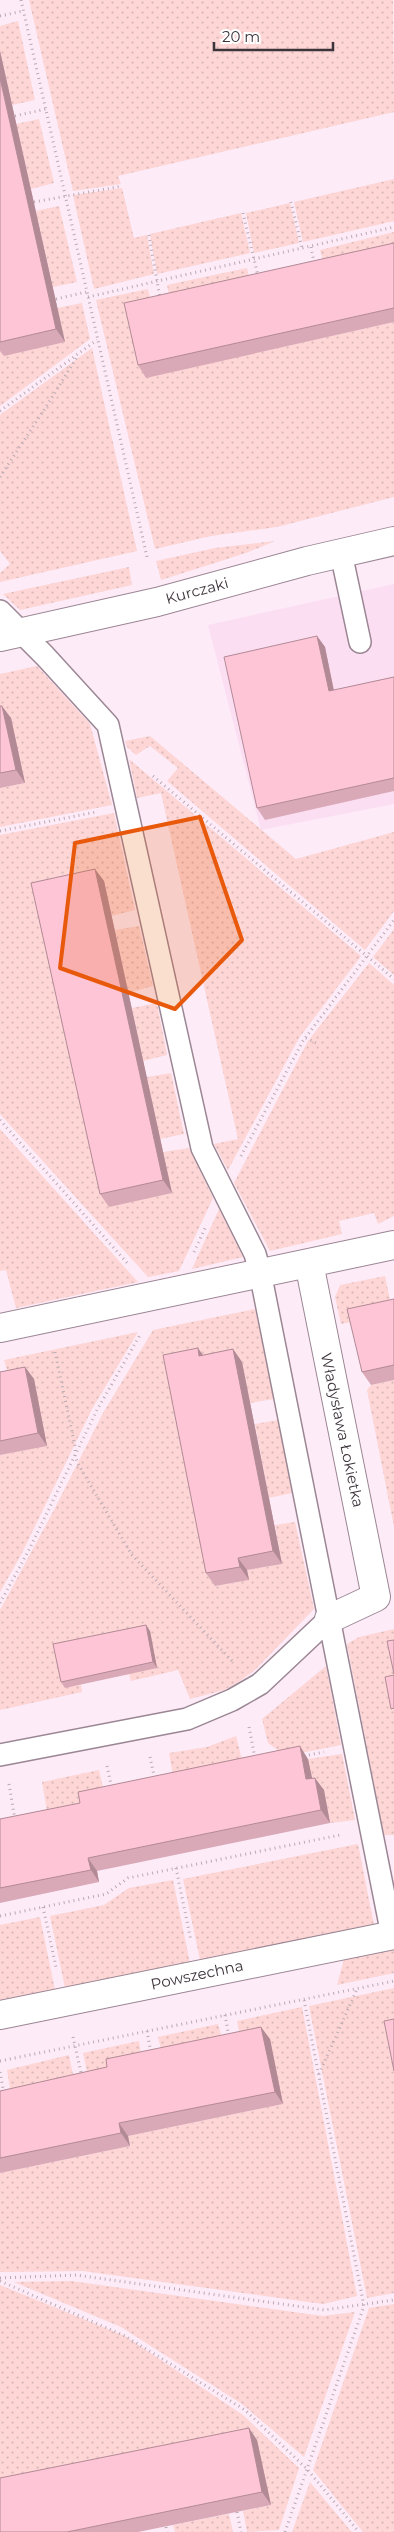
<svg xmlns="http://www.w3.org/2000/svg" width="394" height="2532" font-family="Montserrat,sans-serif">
<defs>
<pattern id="green-dots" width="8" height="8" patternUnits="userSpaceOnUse" patternTransform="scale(1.25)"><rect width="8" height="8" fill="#fdd6d5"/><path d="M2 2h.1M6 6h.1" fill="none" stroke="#dab8b8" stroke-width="1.8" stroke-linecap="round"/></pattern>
</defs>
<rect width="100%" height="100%" fill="#fdebf8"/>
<path fill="#fcdef3" d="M394,584V804L261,830L208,625Z"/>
<path fill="url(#green-dots)" d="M29,0H393L394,112L118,176L121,184L73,191Z
M18,21L35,100L12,105L0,52V26Z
M39,119L54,183L31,189L16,124Z
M394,179V221L303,242L294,202Z
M122,188L134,238L147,235L154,274L94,289L73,195Z
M290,203L299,243L254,253L246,213Z
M59,206L77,282L53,287L36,211Z
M241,213L250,253L157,274L150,234Z
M394,232V257L326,272L320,250Z
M247,268L252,289L172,307L167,285Z
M148,289L168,372L394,322V497L277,527L211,536L155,549L96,300Z
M82,303L90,339L0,406V340L65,342L57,308Z
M92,348L137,551L0,582V573L10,564L0,551V415Z
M275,541L246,553L161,580L156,561L215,548Z
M129,567L132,585L20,610L3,594Z
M37,666L90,724L112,805L0,827V788L25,783L0,721V674Z
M150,736L296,859L394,832V911L365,950L167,781L178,768L150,746L136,755L127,747L125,741Z
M129,759L361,956L299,1038L228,1170L214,1144L238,1139L161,793L137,798Z
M114,813L135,910L111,916L163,1152L189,1148L213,1198L179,1271L148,1277L0,1114V835Z
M139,926L153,986L128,993L115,930Z
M394,929V975L373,957Z
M369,963L394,985V1216L378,1224L374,1213L339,1221L342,1234L270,1251L234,1183L308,1041Z
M157,1003L167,1055L143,1061L132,1008Z
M171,1073L184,1134L160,1139L147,1077Z
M0,1129L138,1282L16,1308L6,1270L0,1271Z
M219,1209L243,1257L192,1269Z
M385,1276L393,1314L341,1324L335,1297L340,1285Z
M255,1309L274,1399L250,1403L242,1362L215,1586L248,1580L247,1570L282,1564L275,1525L295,1522L314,1609L255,1670L237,1683L224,1690L190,1699L178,1670L131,1681L129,1674L65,1687L81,1685L82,1692L0,1710V1610L55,1508L103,1413L153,1330Z
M138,1332L92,1409L21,1555L0,1592V1455L47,1445L11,1384L4,1360Z
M394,1380V1527L367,1390L371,1385Z
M278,1420L292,1493L269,1498L255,1424Z
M394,1629V1835H384L347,1644L359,1637Z
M326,1666L341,1745L286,1756L268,1743L262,1719Z
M236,1736L245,1772L175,1787L169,1753L207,1747Z
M342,1754L355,1820L330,1823L324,1790L315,1792L308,1759Z
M99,1770L106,1801L49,1823L42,1782Z
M358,1844L374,1925L200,1960L183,1879Z
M173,1880L190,1963L65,1988L50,1916L104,1905L129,1888Z
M40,1917L55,1990L0,2002V1925Z
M394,1947V1973L337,1985L345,1956Z
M394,1988V2293L367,2298L309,2006Z
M302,2007L357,2296L323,2304L83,2271L0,2272V2173L130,2146L128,2136L283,2104L242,2045L237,2021Z
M218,2024L225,2049L164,2062L158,2037Z
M139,2041L143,2066L90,2086L83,2053Z
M69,2055L76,2089L12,2102L7,2070Z
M71,2281L323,2316L355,2312L304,2457L242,2404L121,2327L14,2282Z
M0,2285L125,2336L243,2415L299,2468L279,2530L247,2532L243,2511L271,2505L0,2492Z
M394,2304V2532H363L313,2470L369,2308Z
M310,2482L350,2530L352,2532H292Z
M229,2514L233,2532H175L173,2525Z"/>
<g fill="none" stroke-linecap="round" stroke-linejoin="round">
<defs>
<path id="lane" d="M341,553L360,642
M0,611L45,656L108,725L202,1148L255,1254L260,1272L392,1935
M0,1755L187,1719L232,1700L260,1684L329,1619"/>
<path id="street" d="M309,1263L376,1597L329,1619
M0,1328L394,1245
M0,2015L394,1935"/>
<path id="secondary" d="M0,637L157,602L307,561L394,541"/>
</defs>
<use href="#lane" stroke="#9b8694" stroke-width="24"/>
<use href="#street" stroke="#9b8694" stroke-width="30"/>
<use href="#secondary" stroke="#9b8694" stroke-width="30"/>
<path stroke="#b9aab5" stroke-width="3" stroke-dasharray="1 4" stroke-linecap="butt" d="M21,0L147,557
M0,16L23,11
M15,116L46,109
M34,202L122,186
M291,202L302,248
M243,213L258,276
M149,235L160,298
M311,247L314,263
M88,297L394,227
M56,299L86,292
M0,411L97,340
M0,477L53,396L78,355
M153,776L394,979
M0,831L96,812
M306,1038L316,1043
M0,1120L129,1265
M241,1156L303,1041L394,920
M194,1252L206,1226
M55,1352L75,1446V1456L78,1464L132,1555L234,1663
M0,1603L29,1550L97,1410L140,1335
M249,1727L255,1758
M304,1756L324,1752
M150,1757L155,1780
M107,1766L112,1789
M9,1784L15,1820
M176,1868L191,1941
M43,1907L56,1967
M0,1916L106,1894L128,1878L340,1835
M225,2015L229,2037
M147,2031L151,2053
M73,2037L82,2077
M0,2061L394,1981
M0,2072L4,2094
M319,2074L357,1989
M0,2278L76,2275L324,2310L394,2300
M0,2281L125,2336L245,2410L307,2469L359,2532
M237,2512L241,2532
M166,2527L167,2532
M285,2532L364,2306L304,2000"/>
<use href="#lane" stroke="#fff" stroke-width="21"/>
<use href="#street" stroke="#fff" stroke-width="28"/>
<use href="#secondary" stroke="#fff" stroke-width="28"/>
</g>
<path fill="#daa9b8" d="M0,51L65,342L4,356L0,351Z
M394,243V322L146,378L138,365Z
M317,636L325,647L334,690L394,677V791L265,820L257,808Z
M0,706L11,718L25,783L0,788Z
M95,869L104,881L172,1193L109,1207L100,1194Z
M394,1299V1380L371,1385L362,1372Z
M233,1349L242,1362L282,1564L247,1570L249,1580L215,1586L206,1573L203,1355Z
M25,1367L34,1379L47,1446L0,1455V1372Z
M150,1631L157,1668L65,1688L61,1682Z
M308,1759L312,1778L324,1790L330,1823L97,1871L99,1882L0,1903V1819Z
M270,2039L283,2104L128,2136L130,2146L0,2173V2091Z
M257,2440L271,2505L138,2532H0Z"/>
<path fill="#b28a96" d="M0,51L65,342L56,329L0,78Z
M317,636L325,647L336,702L329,691Z
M2,706L11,718L25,783L16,770Z
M95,869L104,881L172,1193L163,1180Z
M198,1348L207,1361L199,1356Z
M233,1349L242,1362L282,1564L273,1551Z
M25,1367L34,1379L47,1446L38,1433Z
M238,1558L247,1570L249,1580L240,1567Z
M146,1625L150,1631L157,1668L153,1662Z
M300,1746L308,1759L315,1792L306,1779Z
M315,1778L324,1790L330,1823L321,1810Z
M88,1858L97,1871L99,1882L91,1870Z
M261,2027L270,2039L283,2104L275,2092Z
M119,2123L128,2136L130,2146L121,2133Z
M249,2428L257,2440L271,2505L262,2492Z"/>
<path fill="#fec5d6" stroke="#b28a96" d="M0,78L56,329L0,342Z
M394,243V308L138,365L124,303Z
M317,636L329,691L394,677V778L257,808L224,657Z
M0,706H2L16,770L0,773Z
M95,869L163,1180L100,1194L31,883Z
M394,1299V1365L362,1372L347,1309Z
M198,1348L199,1356L233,1349L273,1551L238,1558L240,1567L206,1573L163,1355Z
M25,1367L38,1433L0,1441V1372Z
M146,1625L153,1662L61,1682L53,1644Z
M394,1640V1674L387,1641Z
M394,1675V1708L391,1709L385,1677Z
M300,1746L306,1779L315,1778L321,1810L88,1858L91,1870L0,1888V1819L80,1803L78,1792Z
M394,2019V2071L384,2021Z
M261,2027L275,2092L119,2123L121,2133L0,2158V2091L107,2067L106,2059Z
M249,2428L262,2492L67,2532H0V2478Z"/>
<path fill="#e8590c" fill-opacity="0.2" stroke="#e8590c" stroke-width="4" stroke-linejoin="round" d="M200,817L242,940L175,1009L60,968L75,843Z"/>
<g text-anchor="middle" stroke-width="4.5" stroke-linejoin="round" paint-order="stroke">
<g font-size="15" fill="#3d343b" stroke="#fff">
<text transform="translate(197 591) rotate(-15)" y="5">Kurczaki</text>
<text transform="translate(342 1430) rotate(78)" y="5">Władysława Łokietka</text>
<text transform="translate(197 1975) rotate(-12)" y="5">Powszechna</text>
</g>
</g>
<path d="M214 42v8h119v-8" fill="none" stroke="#3d343b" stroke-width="2.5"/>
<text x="222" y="42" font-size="15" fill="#3d343b" stroke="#ffffff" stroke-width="4" paint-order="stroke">20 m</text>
</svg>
